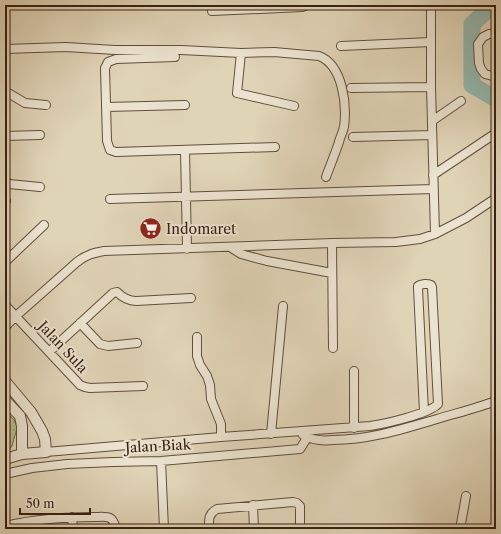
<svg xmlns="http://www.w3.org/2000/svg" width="501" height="534" font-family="'Libre Caslon Text',serif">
<defs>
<pattern id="park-dots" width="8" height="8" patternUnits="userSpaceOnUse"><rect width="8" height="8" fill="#b7bc8b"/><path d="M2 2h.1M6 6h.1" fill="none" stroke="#9ea177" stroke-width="1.8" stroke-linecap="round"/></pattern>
</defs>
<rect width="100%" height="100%" fill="#e0d4b7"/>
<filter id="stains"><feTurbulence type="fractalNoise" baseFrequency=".005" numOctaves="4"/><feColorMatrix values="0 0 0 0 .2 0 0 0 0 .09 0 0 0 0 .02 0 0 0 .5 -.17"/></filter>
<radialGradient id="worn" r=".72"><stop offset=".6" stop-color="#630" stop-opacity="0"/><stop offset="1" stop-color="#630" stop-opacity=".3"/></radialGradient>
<path fill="url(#park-dots)" stroke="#786e4f" d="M5,410L15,421L17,428L12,446L8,451L5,452Z"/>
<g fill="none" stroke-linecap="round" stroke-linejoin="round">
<path stroke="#94b8af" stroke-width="17" d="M493,5L472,24V85L496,99"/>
<defs>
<path id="minor" d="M431,5V87L435,234
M212,11L302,7L307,5
M496,34H489L483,37L478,44L479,63L481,69L485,74L496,77
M341,46L431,42
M5,49L66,47L115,50H181L241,53L274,52L319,56C343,65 347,105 344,127C343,132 340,137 339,142C335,154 330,166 326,177
M241,53L237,93L294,106
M175,57L116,59L108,62L105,68L107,141L110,150L116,152L275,147
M351,88L431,87
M5,93L10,94L25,103L46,105
M106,107L185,105
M432,121L461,101
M5,136L40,135
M353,137L432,135
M185,150L187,249
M433,175L496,133
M5,180L9,184L40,187
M110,199L433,189
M5,202L6,201
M332,243L333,348
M230,247L241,254L267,261L332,273
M5,262L44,225
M5,305L80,385L85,387L90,388L143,386
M80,323L100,344L108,346L137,343
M5,327L16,316L77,262C86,255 93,253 104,251L332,243L396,242L420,239L435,234L466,218L496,198
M197,337V356L200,365L207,376L210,385L211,399L221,424V437
M49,352L113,293L117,292C123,298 128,301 136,301L191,298
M354,371V428
M271,434L283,306
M303,435C312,440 324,441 333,440C369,440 403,429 437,419C457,413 477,408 496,401
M46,452L221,437L370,426C384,424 429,414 438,404L432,287L431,285C428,283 421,284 418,286V288L424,412
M161,461L164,529
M5,474L32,468L67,464L113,462L161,461L300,449L307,438
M253,505L254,529
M72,517L73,529
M5,526C35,519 64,517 95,517C99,517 106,516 110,518C114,520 115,525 116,529
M209,529C209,519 208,514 217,509L293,502L297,503L300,506V529
M460,529L466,496"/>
<path id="tertiary" d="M5,381L31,412L42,431L45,439L46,452L22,454L5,459
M5,400L20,416L22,426V454"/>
</defs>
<use href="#minor" stroke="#624e3c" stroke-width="10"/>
<use href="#tertiary" stroke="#624e3c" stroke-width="12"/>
<use href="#minor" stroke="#ebe3d0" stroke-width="8"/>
<use href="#tertiary" stroke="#ebe3d0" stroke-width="10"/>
</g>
<defs>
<symbol id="supermarket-disc" viewBox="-11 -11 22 22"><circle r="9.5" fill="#8f2418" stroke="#ebe3d0"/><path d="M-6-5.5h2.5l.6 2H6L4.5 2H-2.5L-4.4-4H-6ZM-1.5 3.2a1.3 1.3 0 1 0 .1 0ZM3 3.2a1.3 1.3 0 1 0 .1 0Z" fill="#fff"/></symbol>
</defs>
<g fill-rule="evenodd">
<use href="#supermarket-disc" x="138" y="216" width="25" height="25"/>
</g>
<g text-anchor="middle" stroke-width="4" stroke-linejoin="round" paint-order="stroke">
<g font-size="14" fill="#382113" stroke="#ebe3d0" text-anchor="start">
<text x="166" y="234">Indomaret</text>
</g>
<g font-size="14" fill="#382113" stroke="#ebe3d0">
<text transform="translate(63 347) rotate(47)" y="5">Jalan Sula</text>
<text transform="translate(158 446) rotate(-3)" y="5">Jalan Biak</text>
</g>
</g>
<rect width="501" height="534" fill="none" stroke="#e0d4b7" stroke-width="20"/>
<rect x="6" y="6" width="489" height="522" fill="none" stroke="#382113" stroke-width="2"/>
<rect x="10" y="10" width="481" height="514" fill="none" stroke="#382113"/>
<path d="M20 508v6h70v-6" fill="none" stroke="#382113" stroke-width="2"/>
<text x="26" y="508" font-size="12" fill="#382113" stroke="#ebe3d0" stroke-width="3" paint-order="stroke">50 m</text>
<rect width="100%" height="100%" filter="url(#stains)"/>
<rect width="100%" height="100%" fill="url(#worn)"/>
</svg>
